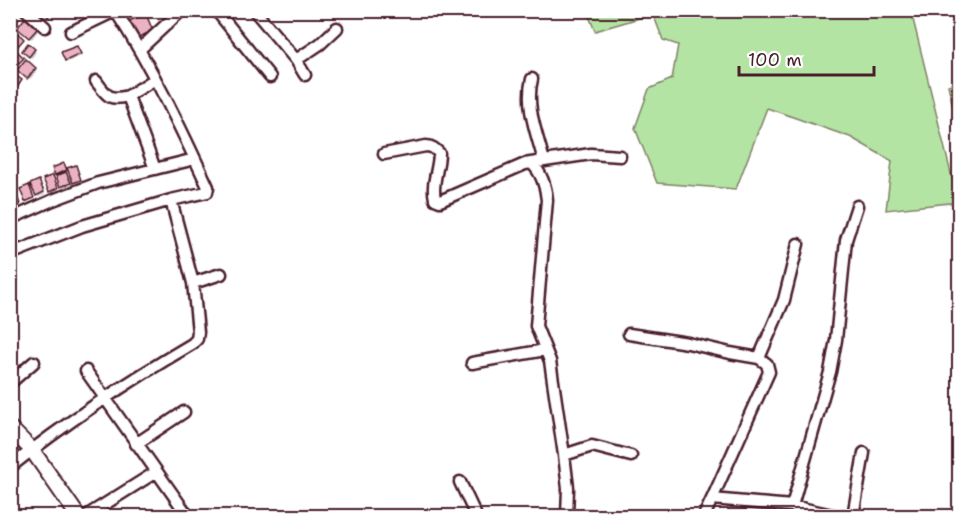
<svg xmlns="http://www.w3.org/2000/svg" width="970" height="527" font-family="'Shantell Sans',sans-serif">
<rect width="100%" height="100%" fill="#fff"/>
<filter id="ink" filterUnits="userSpaceOnUse"><feTurbulence type="fractalNoise" baseFrequency=".0167" numOctaves="2"/><feDisplacementMap in="SourceGraphic" scale="12" xChannelSelector="R" yChannelSelector="G"/><feConvolveMatrix kernelMatrix="1 2 1 2 8 2 1 2 1" color-interpolation-filters="sRGB"/></filter>
<g filter="url(#ink)">
<path fill="#b4e4a3" stroke="#7f8267" stroke-width="1.5" d="M587,11H911L958,202L886,210L892,161L850,137L767,108L736,189L657,183L635,128L649,89L672,79L678,45L663,40L653,14L595,31Z
M959,82H960L959,134L948,85Z"/>
<path fill="#0003" d="M43,10H57V11L51,18Z
M25,20L38,31L32,39L19,28Z
M131,22L153,33L139,39Z
M10,44L17,50L13,55L10,53Z
M28,45L36,52L32,58L24,51Z
M78,49L81,56L68,62L66,60Z
M26,62L37,71L30,79L19,70Z
M10,65L17,71L10,77Z
M76,167L82,182L76,184L69,178L72,185L63,188L54,169L67,170Z
M54,179L59,190L52,193L50,192Z
M14,183L18,191L14,192L21,206L12,210L10,208V184Z
M41,184L45,194L39,197L37,195Z"/>
<path fill="#ebb2c4" stroke="#4a1f2b" stroke-width="1.5" d="M41,10H54L48,17Z
M146,14L153,31L136,38L129,21Z
M25,18L38,28L29,38L17,28Z
M14,29L24,39L18,46L10,38V33Z
M28,43L35,49L29,57L22,51Z
M77,46L81,54L65,61L61,52Z
M18,52L24,58L19,63L13,57Z
M26,59L36,68L27,79L17,70Z
M15,75L22,80L17,88L10,83Z
M64,163L67,170L55,175L52,168Z
M76,165L81,180L73,183L67,168Z
M66,172L71,183L60,187L56,176Z
M53,175L58,188L49,192L43,179Z
M39,180L44,192L36,196L30,184Z
M14,181L17,189L10,191V183Z
M29,185L34,198L25,202L20,189Z
M15,191L20,204L10,208V193Z"/>
<g fill="none" stroke-linecap="round" stroke-linejoin="round">
<defs>
<path id="street" d="M26,10L45,27
M216,10L270,77
M254,10L296,60L320,44L337,28
M71,32L115,11
M140,49L182,10
M296,60L305,75
M155,79L128,96L155,169
M532,79C525,106 537,134 544,161
M96,81C107,96 109,101 128,96
M384,154L426,146C432,146 435,149 439,153C439,169 431,183 435,199L440,201L525,164L531,163C541,171 546,187 547,200L536,326L550,361L564,455L592,446L631,456
M531,163L591,154L620,156
M10,219L53,200L98,183L195,159
M10,254L82,226L171,200L207,192L208,187C180,126 151,66 115,10
M193,283L221,274
M629,334L688,343L730,353L759,358
M472,363L545,350
M86,371L188,516
M10,383L34,362
M136,444L184,412
M564,455L568,488L567,516
M10,467C68,421 129,381 192,344L197,339L198,332L193,283L171,200
M460,482L476,516
M712,499L769,372L767,364L759,358L784,300L798,244
M792,506L830,372L836,340L846,240L857,206
M86,516L156,472
M704,516L712,499L792,506L837,516
M853,516L864,453"/>
<path id="secondary" d="M10,428L32,450L78,516"/>
</defs>
<use href="#street" stroke="#4a1f2b" stroke-width="15"/>
<use href="#secondary" stroke="#4a1f2b" stroke-width="18"/>
<use href="#street" stroke="#fff" stroke-width="10"/>
<use href="#secondary" stroke="#fff" stroke-width="14"/>
</g>
</g>
<rect width="970" height="527" fill="none" stroke="#fff" stroke-width="36"/>
<rect x="18" y="18" width="934" height="491" fill="none" stroke="#4a1f2b" stroke-width="2" filter="url(#ink)"/>
<path d="M739 66v9h135v-9" fill="none" stroke="#4a1f2b" stroke-width="3"/>
<text x="748" y="66" font-size="18" fill="#4a1f2b" stroke="#ffffff" stroke-width="4.5" paint-order="stroke">100 m</text>
</svg>
